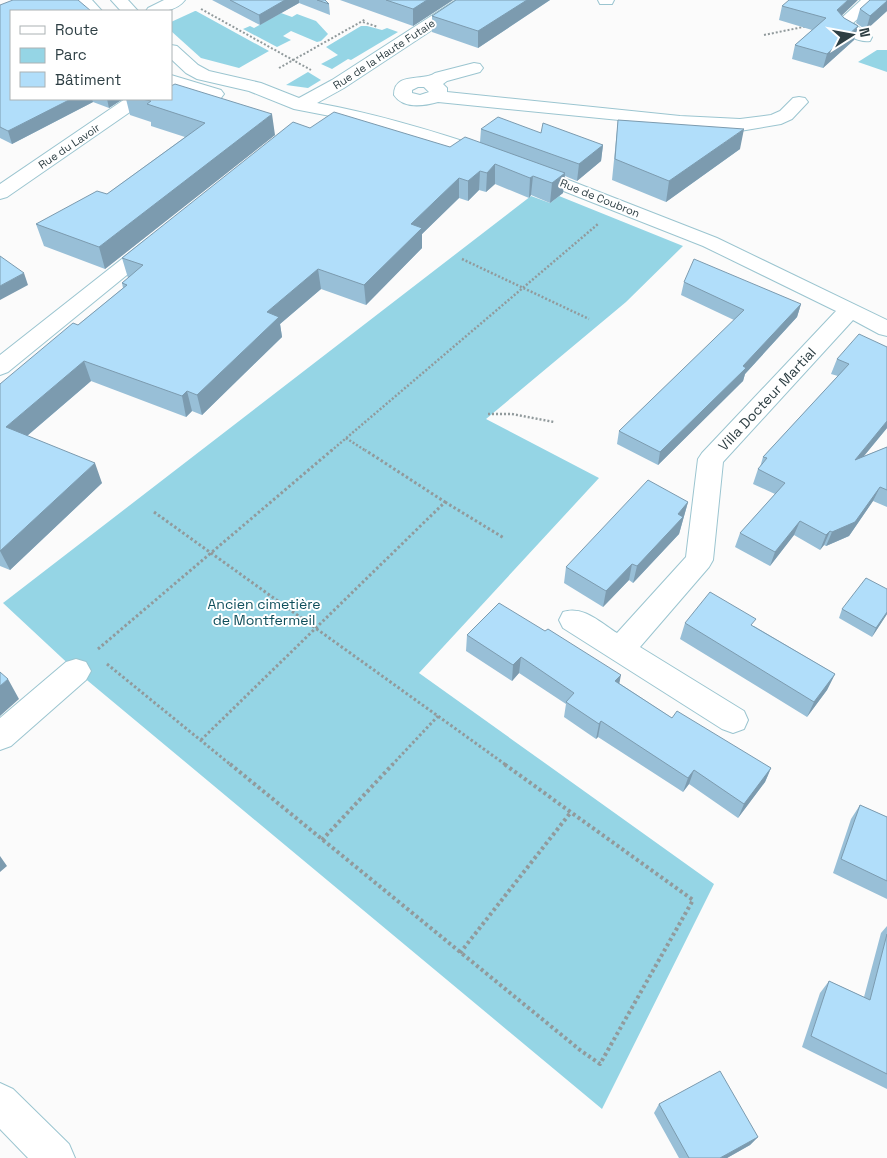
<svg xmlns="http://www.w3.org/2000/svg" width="887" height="1158" font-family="'Space Grotesk',sans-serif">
<rect width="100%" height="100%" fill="#fbfbfb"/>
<path fill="#95d5e5" d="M195,11H196L269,51L239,68L201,58L171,31V22Z
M281,13L292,17L297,14L316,21L328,34L321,41L317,42L291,31L283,36L291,40L277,47L243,29L250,26L254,28Z
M361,26H367L382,30L387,28L398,32L351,60L348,59L332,69L321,64L338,55L326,47Z
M877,50H887V72L858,62Z
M308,72L321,80L308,88L286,85Z
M531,196L550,203L559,196L683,246L626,302L486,419L599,478L419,673L714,884L602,1109L76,671L3,603Z"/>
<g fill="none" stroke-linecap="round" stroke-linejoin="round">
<defs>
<path id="minor" d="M75,0H92L102,11H85Z
M111,0H128L138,11H121Z
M164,0H185C176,12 159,12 146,11L148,8Z
M456,0H475L473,3L344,88L317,103C378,114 437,132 496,152L499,156L496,160L489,162L429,142L356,121L294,109L249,91L197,79L186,73L171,59V45L177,46L198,65L209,71L261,83L299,98L332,80Z
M598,0H614L612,4H600Z
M861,0H879L853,23L872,37L870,41C858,43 842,33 835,24Z
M474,63L480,64L483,68L480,72L447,81L443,84L447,88V92L680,116L740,119L771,115L780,111L793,98L799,97L805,98L808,102L792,119L781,124L740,131L680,126L438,102C424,106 403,109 394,95C394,71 423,82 435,73ZM418,87H424L429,92L420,95L412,93V90Z
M171,75L221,90L224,94L221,98L215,99L171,86Z
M125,99H146L143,103L7,197L0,199V184Z
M530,165L717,238L887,320V336L879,334L853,320L723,462L713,560L709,567L640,647L744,711L748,720L744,729L733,733L722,729L563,628L559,620L563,612C583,605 601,623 617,633L686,557L698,459L702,453L836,311L703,246L523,175L520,171L523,167Z
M153,238L160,240L163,244L160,248L8,372L0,375V355L146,240Z
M76,659L86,662L91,671L86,680L11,746L0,750V718L66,662Z
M0,1083L13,1089L69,1144L75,1158H28L0,1129Z"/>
</defs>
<use href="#minor" stroke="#9bc5d0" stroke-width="2"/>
<path stroke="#919a9c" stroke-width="2" stroke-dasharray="2 2" stroke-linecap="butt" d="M201,9L311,70
M363,22L378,27
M764,35L808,26
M279,68L366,19"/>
<path stroke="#919a9c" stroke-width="2.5" stroke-dasharray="2 2" stroke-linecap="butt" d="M462,259L589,319
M488,414H512L554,422
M346,438L366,451
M331,451L598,224"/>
<path stroke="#919a9c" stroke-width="3" stroke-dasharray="2.5 2.5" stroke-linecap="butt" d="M445,502L504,538
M154,512L506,765
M98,649L332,450
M107,664L231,765
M201,740L445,502L365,450
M392,765L438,716"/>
<path stroke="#919a9c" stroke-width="4" stroke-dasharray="3 3" stroke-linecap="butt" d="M230,764L580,1050L600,1064L693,900L504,764
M322,840L393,764
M460,953L571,812"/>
<use href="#minor" fill="#fff" fill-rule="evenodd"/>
</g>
<path fill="#98bfd7" d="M212,0H325L329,4L330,15L299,3L260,25Z
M340,0H453L413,26Z
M456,0H550L478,48L432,32V16Z
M887,0V11L866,30L856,23L860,9Z
M0,5L11,99H123L109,108L93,102L12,144L0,138Z
M782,6L842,16L844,18L858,26L854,40L823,68L792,59L795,45L812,30L779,20Z
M126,99H171L275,135L105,269L44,246L36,224L107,194L185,137L151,126V122L130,115Z
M618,120L740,149L666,202L612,180Z
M310,128L450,147L480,142L481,129L541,133L603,145L601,161L577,181L565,176L563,193L550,203L531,195L529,198L495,184L486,192L479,190L468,201L459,198L422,234V248L366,305L321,289L280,324L282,337L202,415L192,411L186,417L91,381L27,436L102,483L10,570L0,566V384L78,325L123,288L122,283L128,278L122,258Z
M684,282L801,304L797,317L745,374L743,381L658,465L617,444L619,431L734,320L681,295Z
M887,347V428L864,456L887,447V507L873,501L849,536L826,546L824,545L820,550L794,535L770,566L735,547L740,533L775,494L753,484L758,469L760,467L763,457L838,376L831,374L837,359Z
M688,502L679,534L633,583L629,580L603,607L564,583L566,567Z
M887,589V614L872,637L839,618L842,609Z
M685,623L754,626L835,674L827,690L807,717L680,639Z
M467,635L619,683L672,718L771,768L765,782L738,818L689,784L683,792L598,737L596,739L564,717L566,704L519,673L512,681L466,651Z
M860,805L887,817V899L833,873L851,819Z
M887,926V1089L802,1047L820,993L829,981L864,997L881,933Z
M659,1104L758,1137L750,1145L727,1158H679L654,1113Z"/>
<path fill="#7c9baf" d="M285,0H299V3L260,25L259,15Z
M427,0H453L413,26V9Z
M527,0H550L478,48V31Z
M848,0H858L833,24L837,10Z
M887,1V11L866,30L870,16Z
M858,26L854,40L823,68L827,54Z
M71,99H92L93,102L12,144L8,131Z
M107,99H123L109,108Z
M272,114L275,135L105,269L99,247Z
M744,129L740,149L666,202L669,181Z
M603,145L601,161L577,181L579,164Z
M495,164V184L486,192L487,173Z
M480,171L479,190L468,201V181Z
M565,173L563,193L550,203L552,183Z
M533,176L531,195L529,198L530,178Z
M459,178V198L422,234V248L366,305L364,285L411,224Z
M318,269L321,289L280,324L282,337L202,415L197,395L267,312Z
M24,273L28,285L0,300V286Z
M801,304L797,317L745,374L743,381L658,465L660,452Z
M84,361L91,381L14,447L6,427Z
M187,391L192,411L186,417L182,396Z
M887,421V428L849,474L855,460Z
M95,463L102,483L10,570L0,551Z
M880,487L873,501L849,536L826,546L832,532Z
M688,502L679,534L633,583L637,566L678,514Z
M800,521L794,535L770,566L775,552Z
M830,531L824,545L820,550L826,535Z
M632,564L629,580L603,607L606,591Z
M887,612V614L872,637L876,628Z
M521,657L519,673L512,681L513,665Z
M835,674L827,690L807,717L814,702Z
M621,675L618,690L615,681Z
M8,679L19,699L0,716V686Z
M601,721L598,737L596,739L599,724Z
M771,768L765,782L738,818L744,804Z
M694,770L689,784L683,792L688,778Z
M0,856L7,866L0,872Z
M758,1137L750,1145L727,1158H720Z"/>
<path fill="#b1defa" stroke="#7c9baf" d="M13,0H78L91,11H11V99H71L8,131L0,127V5Z
M230,0H285L259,15Z
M317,0H325L329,4Z
M386,0H427L413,9Z
M456,0H527L478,31L432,16Z
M789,0H848L837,10L844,18L858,26L827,54L795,45L826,18L782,6Z
M870,0H887V1L870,16L860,9Z
M175,84L272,114L99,247L36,224L97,191L107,194L205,123L147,104L151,101L142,99H171V86Z
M334,112L450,147L465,137L565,173L552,183L533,176L530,178L495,164L487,173L480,171L468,181L459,178L411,224L422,228L364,285L318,269L267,312L279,317L197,395L187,391L182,396L84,361L6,427L95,463L0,551V384L73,323L78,325L127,285L122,283L143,265L122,258L293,122L310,128Z
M498,117L541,133L543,123L603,145L579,164L481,129Z
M618,120L744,129L669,181L615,159Z
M0,256L24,273L0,286Z
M694,259L801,304L743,366L746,368L660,452L619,431L744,310L684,282Z
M859,334L887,347V421L855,460L887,447V490L880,487L855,522L832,532L830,531L826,535L800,521L775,552L740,533L785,483L758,469L767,458L763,457L849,364L837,359Z
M648,480L688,502L678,514L683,517L637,566L632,564L606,591L566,567Z
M866,578L887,589V612L876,628L842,609Z
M710,592L756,619L751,625L835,674L814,702L685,623Z
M499,603L545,631L548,629L621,675L615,681L672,718L677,711L771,768L744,804L694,770L688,778L601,721L599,724L566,702L574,693L521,657L513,665L467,635Z
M0,672L8,679L0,686Z
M860,805L887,817V881L841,859Z
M887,934V1074L811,1036L829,981L870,1000Z
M720,1071L758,1137L720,1158H689L659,1104Z"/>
<g text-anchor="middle" stroke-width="4" stroke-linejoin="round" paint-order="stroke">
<g font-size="11" fill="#2e3f44" stroke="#fff">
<text transform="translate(384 54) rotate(-33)" y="4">Rue de la Haute Futaie</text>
<text transform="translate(69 146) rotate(-34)" y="4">Rue du Lavoir</text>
<text transform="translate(600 198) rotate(22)" y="4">Rue de Coubron</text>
</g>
<g font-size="14" fill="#2e3f44" stroke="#fff">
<text transform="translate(767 399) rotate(-47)" y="5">Villa Docteur Martial</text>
</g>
<g font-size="14" fill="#0e4e5b" stroke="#fff">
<text x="264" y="609">Ancien cimetière<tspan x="264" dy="16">de Montfermeil</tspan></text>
</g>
</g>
<rect x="10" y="10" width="162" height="90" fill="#ffffff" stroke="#abb2b4"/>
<rect x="20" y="26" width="25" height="8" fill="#ffffff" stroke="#abb2b4"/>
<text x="55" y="35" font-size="15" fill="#2e3f44">Route</text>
<rect x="20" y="48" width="25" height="15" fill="#95d5e5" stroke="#abb2b4"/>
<text x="55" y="60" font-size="15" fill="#2e3f44">Parc</text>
<rect x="20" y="72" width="25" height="15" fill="#b1defa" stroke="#abb2b4"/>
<text x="55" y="85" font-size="15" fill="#2e3f44">Bâtiment</text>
<g transform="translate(852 35) rotate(79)" stroke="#ffffff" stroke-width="4" paint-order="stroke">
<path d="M0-4L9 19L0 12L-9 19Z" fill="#2e3f44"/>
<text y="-8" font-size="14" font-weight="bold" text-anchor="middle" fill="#2e3f44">N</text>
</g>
</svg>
